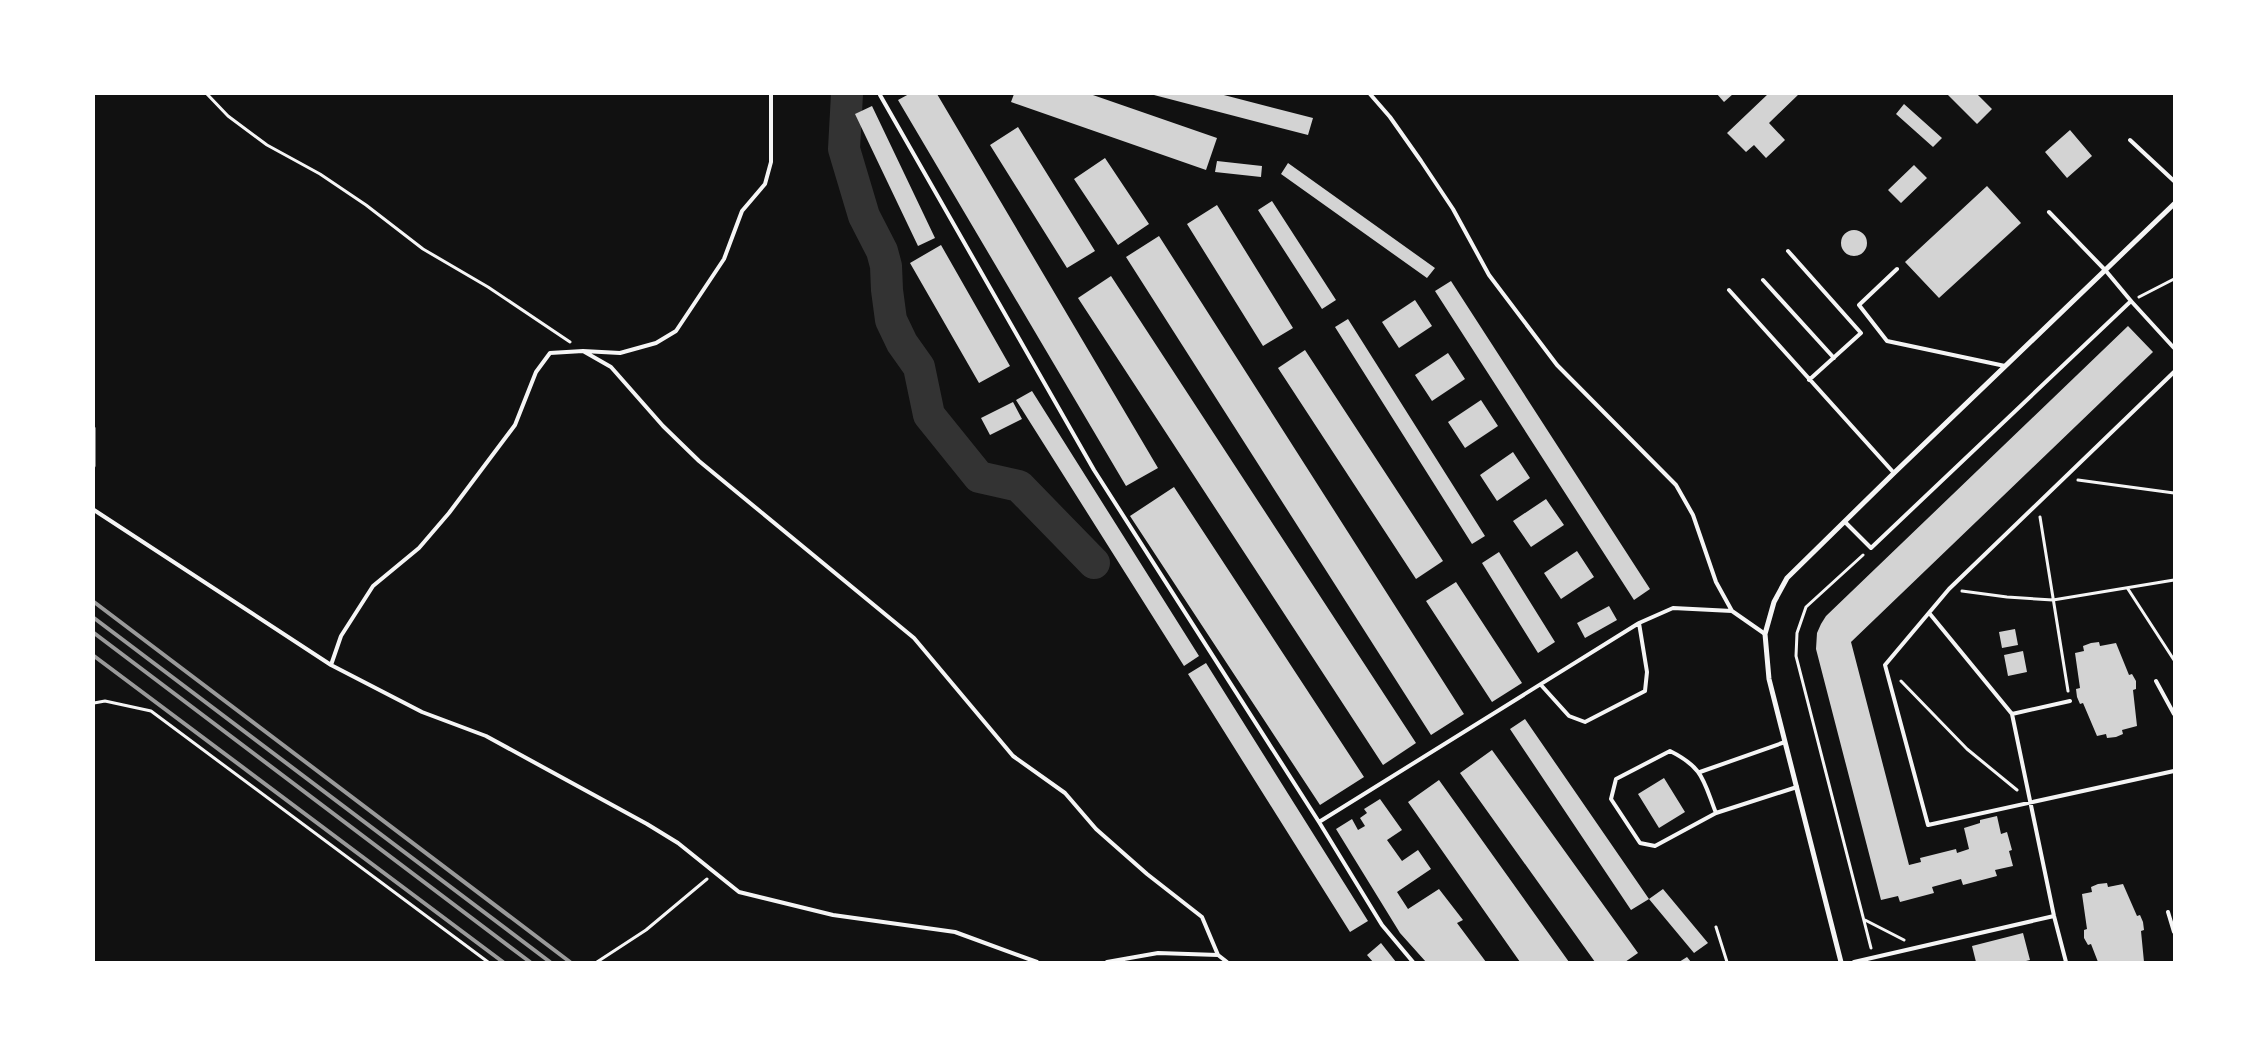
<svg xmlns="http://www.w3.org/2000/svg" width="2268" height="1056" font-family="Barlow,sans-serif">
<rect width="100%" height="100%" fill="#111"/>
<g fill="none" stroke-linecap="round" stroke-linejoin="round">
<path stroke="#333" stroke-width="32" d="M847,94L844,149L864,216L882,251L886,266L887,290L891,320L902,343L919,367L929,415L979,477L1019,486L1094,563"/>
</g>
<path fill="#d3d3d3" d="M909,94H937L1158,468L1126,486L898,100Z
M1014,94H1090L1217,138L1206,170L1011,102Z
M1155,94H1220L1313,118L1308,135L1154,95Z
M1717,94H1733L1724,102Z
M1768,94H1799L1769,123L1785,140L1766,158L1754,145L1746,152L1727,133Z
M1947,94H1977L1992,109L1977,124Z
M1904,104L1942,138L1933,147L1896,114Z
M872,106L935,238L918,246L855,114Z
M1018,127L1095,251L1067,268L990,145Z
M2070,130L2092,156L2067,178L2045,152Z
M1105,158L1149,224L1118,245L1074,179Z
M1217,161L1262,166L1261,177L1215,172Z
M1288,163L1435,268L1427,278L1281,174Z
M1914,165L1927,178L1901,203L1888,190Z
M1987,186L2021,223L1939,298L1905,262Z
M1272,201L1336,300L1322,309L1258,210Z
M1217,205L1293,328L1263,346L1187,224Z
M1841 243a13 13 0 1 1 26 0a13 13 0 1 1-26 0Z
M1159,236L1464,714L1431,735L1126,257Z
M941,245L1010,366L979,383L910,263Z
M1111,276L1416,743L1383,765L1078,298Z
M1451,281L1650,589L1634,600L1435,291Z
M1415,300L1432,326L1399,348L1382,322Z
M1348,319L1485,536L1472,544L1335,327Z
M2128,326L2153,352L1851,642L1909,865L1921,862L1920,858L1956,849L1957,853L1969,849L1964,828L1980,823V820L1997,816L2001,834L2007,832L2012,850L2009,851L2013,866L1995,870L1997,876L1963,885L1961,879L1932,887L1934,893L1900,902L1898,896L1881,900L1816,649L1817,633L1821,624L1826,616Z
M1305,350L1443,561L1416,579L1278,368Z
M1448,353L1465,379L1432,401L1415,375Z
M1032,391L1199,656L1184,666L1016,400Z
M1481,400L1498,426L1465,448L1448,422Z
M1013,402L1022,419L990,435L981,418Z
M1513,452L1530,478L1497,501L1480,475Z
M1174,487L1364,777L1320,805L1130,516Z
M1546,499L1564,525L1531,547L1513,521Z
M1577,551L1594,577L1561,599L1544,573Z
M1499,552L1555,642L1538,653L1482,563Z
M1456,582L1522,683L1492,702L1426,601Z
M1609,606L1617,620L1585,638L1577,623Z
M2015,629L2018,645L2002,648L1999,632Z
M2099,642L2100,646L2116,643L2129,675L2132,674L2136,681V689L2133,690L2137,726L2122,730L2123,734L2116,737L2107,738L2106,734L2097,736L2083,703L2080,704L2077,697L2076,689L2080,688L2075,653L2084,651L2083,646L2091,643Z
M2023,651L2027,672L2008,676L2004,655Z
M1206,663L1368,921L1350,932L1188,674Z
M1525,719L1649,899L1663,889L1708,943L1694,953L1649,899L1631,910L1510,729Z
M1492,750L1638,953L1625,962H1595L1460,773Z
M1664,778L1685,812L1659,828L1638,794Z
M1439,780L1569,962H1520L1408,802Z
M1380,799L1402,830L1387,840L1402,861L1418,850L1431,869L1397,892L1408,909L1439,889L1463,920L1457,923L1486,962H1426L1400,933L1336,829L1352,819L1358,830L1365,826L1360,818L1367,813L1364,809Z
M2107,883L2108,887L2123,884L2137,916L2140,915L2143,922L2144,930L2141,931L2144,962H2098L2091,944L2088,945L2084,938V930L2087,929L2082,894L2092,892L2091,887L2098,884Z
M2023,933L2030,960L2022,962H1976L1972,946Z
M1381,943L1396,962H1373L1367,955Z
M1687,957L1691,962H1679Z"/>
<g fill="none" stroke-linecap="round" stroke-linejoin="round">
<path stroke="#f5f5f5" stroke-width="3" d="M207,94L228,116L267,145L320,174L366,205L423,249L488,287L570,342
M2139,297L2174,279
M94,428V466
M2078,480L2174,493
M2040,517L2068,691
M1863,555L1806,607L1797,633L1796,656L1871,948
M2128,589L2174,660
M1962,591L2007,597L2053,600L2174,580
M1901,681L1967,749L2017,790
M94,703L105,701L151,711L488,962
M1865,920L1904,940
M1716,927L1727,962
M597,962L646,930L707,879"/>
<path stroke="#f5f5f5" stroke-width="4" d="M1370,94L1390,117L1421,161L1453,209L1489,275L1557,365L1676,485L1693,515L1716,582L1732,611L1765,634
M880,95L1094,470L1319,822L1382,925L1413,962
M2130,140L2174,181
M2049,212L2106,271L2131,301L2174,348
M1788,251L1861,333L1809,380
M1897,269L1859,305L1887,341L2005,366
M1763,280L1834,358
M1729,290L1894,473
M583,351L611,367L663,426L699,461L914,638L1013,756L1065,793L1096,829L1147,874L1202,917L1218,955L1227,962
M2174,372L1949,589L1885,665L1928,825L2174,771
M94,510L331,665L422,712L486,736L647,824L678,843L739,892L833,915L955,932L1037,962
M1845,522L1871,548L2131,301
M1930,614L2012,714L2054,916L2066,962
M331,665L341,636L373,586L419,548L449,513L515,425L536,372L550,353L583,351L620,353L656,343L676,331L724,259L742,211L765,184L771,162V94
M2156,681L2174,714
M1541,685L1569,716L1585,722L1645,691L1647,672L1639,623
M2012,714L2070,701
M1670,751C1704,768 1703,780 1716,813L1655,846L1640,843L1611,799L1616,779Z
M1700,772L1785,742
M1716,813L1797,787
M1319,822L1639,623L1673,608L1732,611
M2168,912L2174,932
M1107,962L1158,953L1218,955
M1854,962L2054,916"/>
<path stroke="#f5f5f5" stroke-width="5" d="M1841,962L1769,679L1765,634L1774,602L1787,578L1894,473L2174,204"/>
<path stroke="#9a9a9a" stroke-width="4" d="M94,602L570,962
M94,618L550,962
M94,633L530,962
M94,656L503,962"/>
</g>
<rect width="2268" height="1056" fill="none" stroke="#ffffff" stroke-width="190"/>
</svg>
